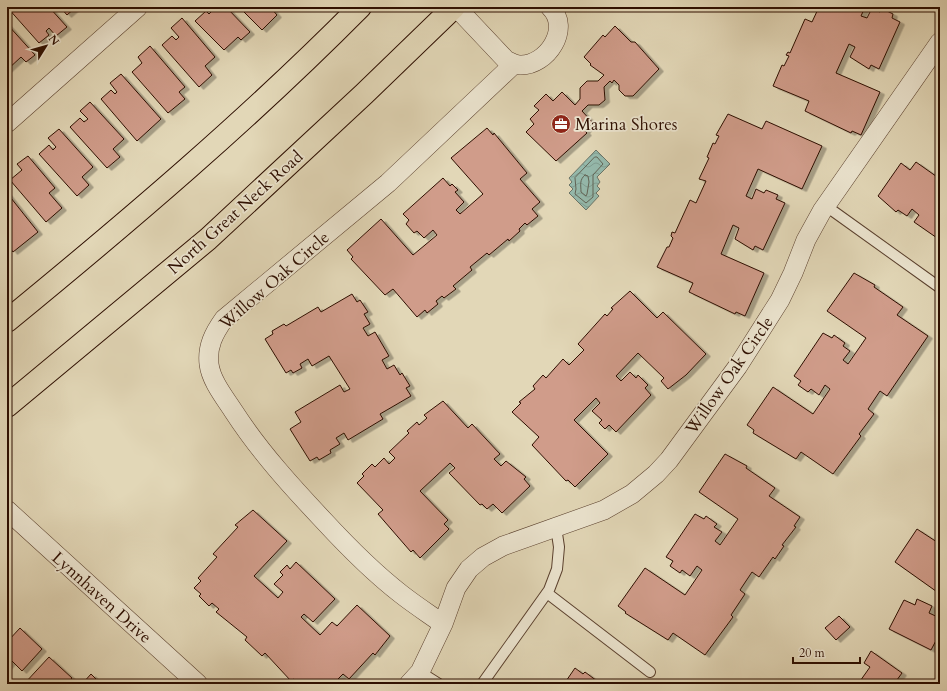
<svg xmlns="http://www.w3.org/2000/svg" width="947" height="691" font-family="Cardo,serif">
<defs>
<pattern id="water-waves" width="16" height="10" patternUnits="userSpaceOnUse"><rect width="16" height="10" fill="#95baad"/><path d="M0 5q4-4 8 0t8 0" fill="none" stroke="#819f93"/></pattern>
<filter id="shadow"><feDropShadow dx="4.5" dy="2.5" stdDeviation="0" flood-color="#0004"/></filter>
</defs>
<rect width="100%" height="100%" fill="#e2d7b7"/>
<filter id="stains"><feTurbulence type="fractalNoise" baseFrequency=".005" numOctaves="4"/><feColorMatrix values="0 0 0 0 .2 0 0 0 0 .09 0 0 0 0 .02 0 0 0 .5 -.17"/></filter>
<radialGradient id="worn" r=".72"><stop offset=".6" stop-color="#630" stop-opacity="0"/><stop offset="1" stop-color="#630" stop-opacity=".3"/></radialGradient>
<path fill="url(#water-waves)" stroke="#6b7568" d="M596,150L610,164L597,177L600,182L597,186L600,189L596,193L599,196L586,210L569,193L573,189L569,185L572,182L569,178Z"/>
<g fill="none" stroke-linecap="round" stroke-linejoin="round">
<path stroke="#616456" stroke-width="1" d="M595,157H597L603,164L593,175V197L586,203L575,194L576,189L575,178Z
M585,175L588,176L589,182L587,194L586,196L581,192C581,185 579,180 585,175Z"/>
</g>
<path fill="#d09c8a" stroke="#2d0e00" filter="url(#shadow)" d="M7,7H49L67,27L56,36L49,28L46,31L49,35L39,43Z
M60,7H76L67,15Z
M208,7H226L250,32L241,40L238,37L224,50L195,21L206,11L209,14L212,11Z
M239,7H270L277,15L262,30Z
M819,7H865L861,16L867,18L872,8L880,12L881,8L893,14L892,18L900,22L879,69L871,65L869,69L850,57L855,47L849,44L836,73L880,92L861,135L852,131L851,133L805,111L809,101L773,86L782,65L784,66L789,56L786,55L788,52L790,53L805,19L812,22Z
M182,18L215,57L205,66L212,75L199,87L162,45L172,36L176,40L179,37L171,28Z
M7,24L35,55L26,62L21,57L7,70Z
M615,26L631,42H635L659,69L633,96H625L619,90V85L614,80L612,83L610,81L604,87L605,100L599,105H588L582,111L593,123L585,131L587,133L556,161L526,132L534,124L530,119L539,110L534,106L546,94L553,101L562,92L575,105L580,99V88L587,81H598L604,75L590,65L591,64L584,57L603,35L605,37Z
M150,46L185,87L179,92L185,99L168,113L132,72L142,63L138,57Z
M121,74L161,119L137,141L101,99L111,90L115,94L117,92L110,83Z
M90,102L124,139L113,149L120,157L107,168L70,127L80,118L84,122L88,119L80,111Z
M728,114L762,129L766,121L822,146L802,189L758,169L746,196L752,199L756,189L764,193L766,190L778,195L776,199L785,203L763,250L755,246L753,250L735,239L739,228L733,225L721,254L764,273L745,316L736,312L735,314L689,292L693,283L657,267L667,247H669L673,238L671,236L672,232L675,233L690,200L696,203L706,181L699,179L709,158L707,157L713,143L715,144L719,136L716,135Z
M487,128L493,135L494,133L527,173L520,179L540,202L532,209L538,216L527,225L525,223L519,229L520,231L509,241L508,239L489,255L487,253L470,267L472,270L453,286L456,289L444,298L442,296L436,301L438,304L427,313L425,310L417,317L393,289L385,295L351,259L353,257L347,250L381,219L413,255L437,235L433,230L424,238L417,231L414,233L406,224L409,220L403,214L443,178L450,186L452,184L458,190L455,192L464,202L456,210L460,214L483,194L451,158Z
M59,129L93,167L82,177L89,185L77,196L39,154L49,145L53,150L56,147L48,138Z
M28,156L55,188L49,193L62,208L46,222L10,180L22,170L17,164Z
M916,162L940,179V240L914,222L919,215L912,209L907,216L898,210L896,212L878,196L901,163L910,170Z
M7,193L38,232L13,252L7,244Z
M854,273L875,285L874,287L903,307L897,315L928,336L887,396L880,391L868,409L874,414L859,434L861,436L833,474L801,452L796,459L753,433L754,430L747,425L773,387L813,414L830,389L825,385L819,395L811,389L808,392L798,385L801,381L794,376L823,333L832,338L834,335L845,343L843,346L850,351L843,360L848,364L866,338L827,311Z
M630,291L657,318L663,312L706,354L686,375L668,389L661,381L664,378L638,353L616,376L621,381L630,372L636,378L638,375L648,385L645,388L651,395L616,432L609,425L605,429L599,423L602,420L592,411L600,403L596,398L574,420L608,454L575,487L568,480L566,481L532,445L539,437L512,412L521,403L519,402L535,389L533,386L543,375L546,378L563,359L569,365L584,350L578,344L605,314L607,316L613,309L611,308Z
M352,294L357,302L360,300L368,312L364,314L370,324L363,328L368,336L375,332L389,356L382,360L387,369L394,365L400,375L402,373L410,386L406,388L411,396L380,414L383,419L348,440L344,433L336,438L340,444L330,450L331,453L319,460L317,457L310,461L290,429L301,422L295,412L340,385L344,392L350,389L329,356L312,366L308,359L300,364L302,368L293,373L291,370L286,373L265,339L273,334L272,331L284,324L286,326L318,307L321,312Z
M443,401L468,428L472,424L500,454L494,459L501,466L506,461L526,477L524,479L530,486L502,513L493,504L487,509L482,504L480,505L449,473L455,468L450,463L420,491L448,520L444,524L449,529L420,558L413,550L411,552L378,514L383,510L357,483L364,476L362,474L372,464L375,467L384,458L389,464L395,458L389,452L409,433L407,431L417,422L419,425L427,418L424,415Z
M725,454L747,466L746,468L775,488L769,496L800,517L794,526L796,527L782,545L784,546L775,559L773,557L759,577L752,572L740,590L745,594L731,615L733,617L705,655L673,633L668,640L625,613L626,612L618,606L645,568L685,595L702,570L697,566L690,576L682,570L680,573L670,566L673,561L666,557L695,514L704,519L706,516L717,524L714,527L722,532L715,541L720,545L738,519L699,492Z
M253,510L287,541L254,576L278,598L283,592L274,584L283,575L280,572L287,565L290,569L296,562L335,599L313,622L304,614L301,617L320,635L332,622L337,626L357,605L390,636L375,655L373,653L349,679L343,674L333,684H298L294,679L291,681L265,653L262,656L245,640L247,637L216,612L219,609L212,603L209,606L199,596L201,594L194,588L201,581L198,578L217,557L213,554L238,527L235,525Z
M917,529L940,544V594L895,562Z
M917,599L932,606L929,613L940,618V633L931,650L889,629L904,600L915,605Z
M839,616L850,627L836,640L825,628Z
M20,628L42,649L22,671L12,661L7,667V642Z
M871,651L902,673L894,684H858L870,667L864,663Z
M49,657L72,678L66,684H24Z
M575,668L583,674L585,672L601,684H564Z
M91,674L101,684H82Z"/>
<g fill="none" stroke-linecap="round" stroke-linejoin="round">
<defs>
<path id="service" d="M826,206L939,287
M547,593L650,672
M420,672L439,684
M482,684L549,590L557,569L559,547L556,527"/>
<path id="minor" d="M456,7L506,60C510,62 515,65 520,65C547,66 572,28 550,7
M7,123L138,7
M7,510L198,684
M443,624C429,614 415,605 401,594C374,573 348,547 324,521C292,487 260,452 234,412C225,398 211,381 209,364C207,346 214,333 224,319L388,183L514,64
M409,684L420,672L443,624L456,588L469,569L483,557L503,546L604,510L632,494L656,474L669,460L738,366L780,300L793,273L806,240L822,211L940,42"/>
<path id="primary" d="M7,321C129,221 249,119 360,7
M7,406L208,239L364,94L454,7"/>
</defs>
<use href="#service" stroke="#5a402e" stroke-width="12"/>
<use href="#minor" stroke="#5a402e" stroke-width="20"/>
<use href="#primary" stroke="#2d0e00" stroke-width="24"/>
<use href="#service" stroke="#ece5d0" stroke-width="10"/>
<use href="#minor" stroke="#ece5d0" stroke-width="19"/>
<use href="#primary" stroke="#e2d7b7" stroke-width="22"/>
</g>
<defs>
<symbol id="office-disc" viewBox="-11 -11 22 22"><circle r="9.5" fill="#8f2418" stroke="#ece5d0"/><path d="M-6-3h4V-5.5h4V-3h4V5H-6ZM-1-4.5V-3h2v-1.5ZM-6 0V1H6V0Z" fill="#fff"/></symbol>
</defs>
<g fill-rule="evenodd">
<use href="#office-disc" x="550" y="113" width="22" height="22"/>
</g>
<g text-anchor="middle" stroke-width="3.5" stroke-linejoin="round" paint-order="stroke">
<g font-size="17" fill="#2d0e00" stroke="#ece5d0" text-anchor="start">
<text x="575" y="130">Marina Shores</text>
</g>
<g font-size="17" fill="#2d0e00" stroke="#ece5d0">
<text transform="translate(235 212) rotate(-42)" y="6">North Great Neck Road</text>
<text transform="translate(274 280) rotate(-41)" y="6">Willow Oak Circle</text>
<text transform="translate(729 375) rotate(-55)" y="6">Willow Oak Circle</text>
<text transform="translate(102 597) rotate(42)" y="6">Lynnhaven Drive</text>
</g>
</g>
<rect width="947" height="691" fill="none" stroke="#e2d7b7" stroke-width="24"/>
<rect x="8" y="8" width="931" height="675" fill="none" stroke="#2d0e00" stroke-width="2"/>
<rect x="12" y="12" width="923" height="667" fill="none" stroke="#2d0e00"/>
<g transform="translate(46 46) rotate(53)" stroke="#ece5d0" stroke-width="3" paint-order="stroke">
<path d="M0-3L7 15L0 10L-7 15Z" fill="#2d0e00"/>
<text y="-6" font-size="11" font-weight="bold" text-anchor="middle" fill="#2d0e00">N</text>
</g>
<path d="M793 657v6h67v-6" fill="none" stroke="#2d0e00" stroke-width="2"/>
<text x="799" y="657" font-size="12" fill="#2d0e00" stroke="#ece5d0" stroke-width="3" paint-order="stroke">20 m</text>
<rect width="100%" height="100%" filter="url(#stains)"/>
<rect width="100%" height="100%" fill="url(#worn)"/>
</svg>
